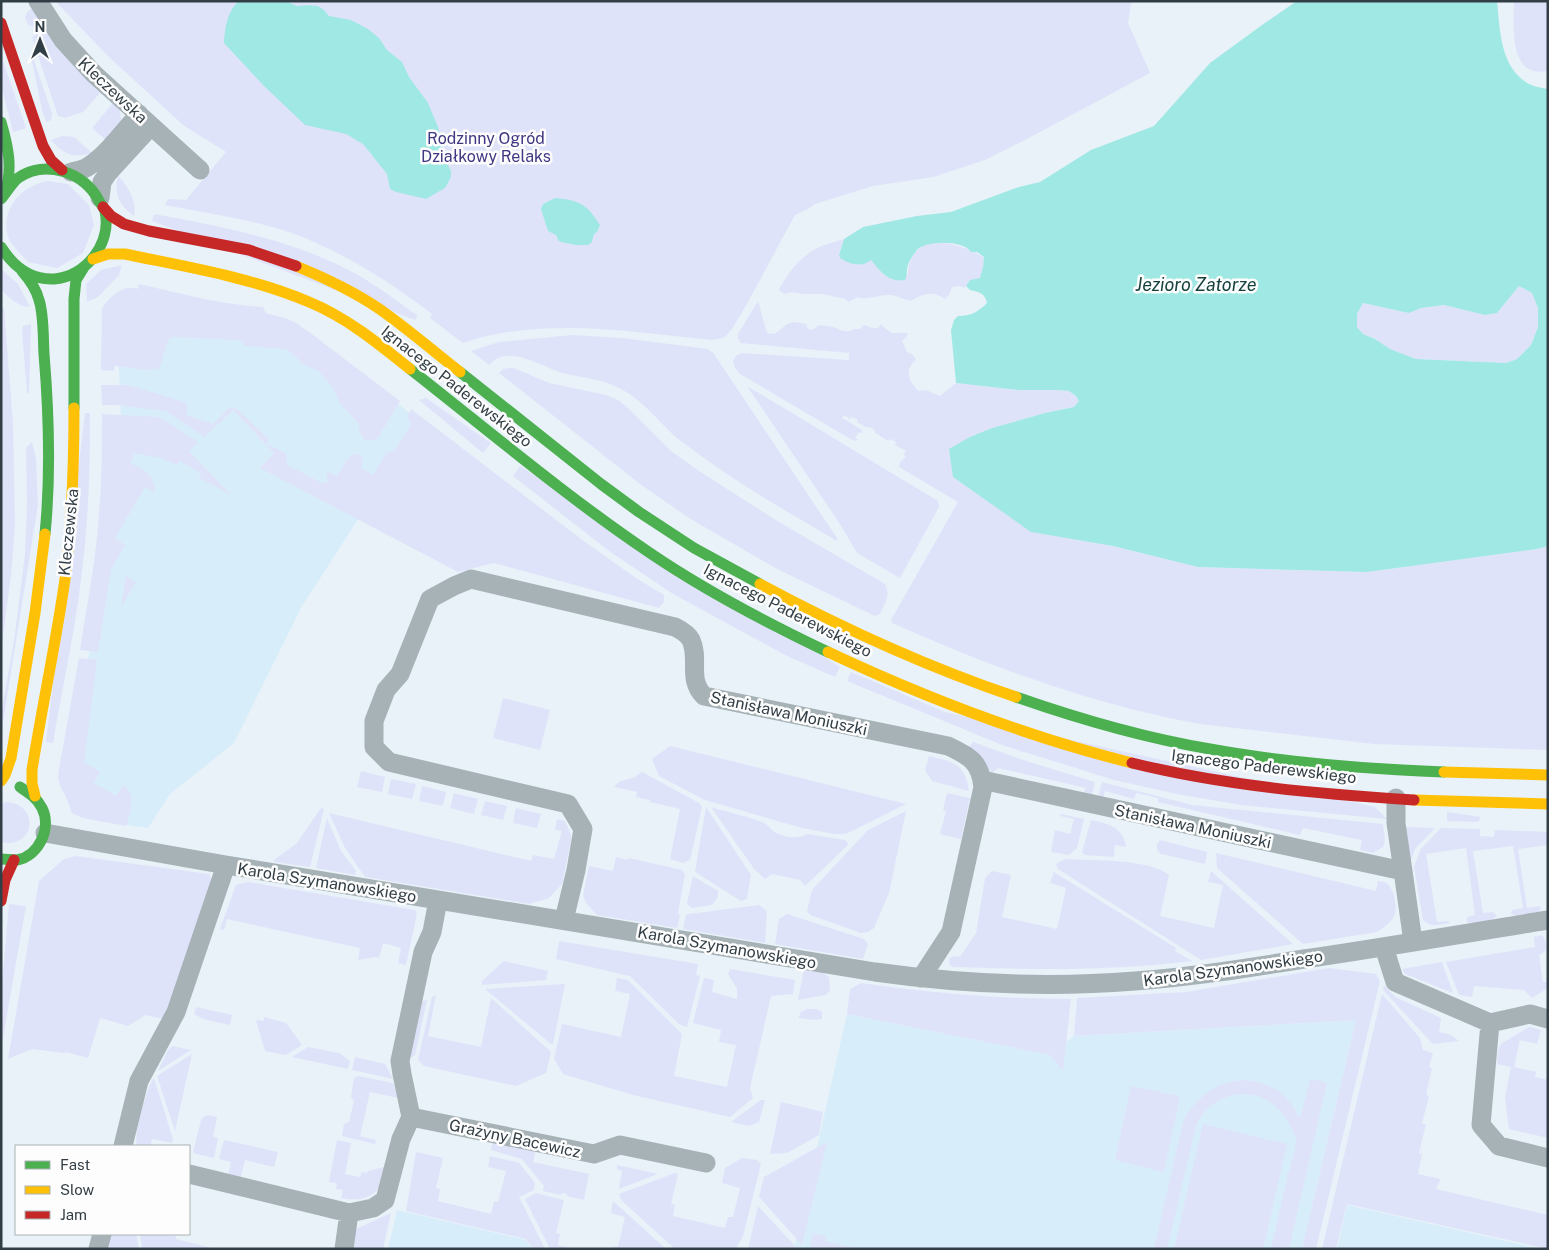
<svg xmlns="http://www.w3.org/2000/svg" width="1549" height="1250" font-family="'Public Sans',sans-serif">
<rect width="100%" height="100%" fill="#e8f2f8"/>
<path fill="#d8edfa" d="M237,311L303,333L421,421L301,608L234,743L170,794L148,828L119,824L70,777L122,439L118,348Z
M847,1014L1050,1055L1074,1036L1356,1020L1302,1249H794Z
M1347,1205L1541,1249H1337Z
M397,1210L526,1240L531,1249H388Z"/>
<path fill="#dfe3fa" d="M55,1H1134L1131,4L1128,23L1150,73L1025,140L985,160L933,177L873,186L815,204L808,209L795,215L748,302L732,329L725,337L713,340C631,332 543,316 463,343L430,318L432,314C393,284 352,258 307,239C265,221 210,214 165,205L168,199L186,200L226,152L183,125L109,57Z
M1514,1H1548V71C1508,79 1514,26 1514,1Z
M31,9L34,10L101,92L83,112L65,118L58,116L32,37L36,35L32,25L29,26L25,18L27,12Z
M1,55L26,128L13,132L1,85Z
M31,57L33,58L52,113L51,120L46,122L42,110Z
M113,103L120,110L121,121L107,141L92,128Z
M62,136L74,137L92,153C72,159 64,154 51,140Z
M118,176C128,185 137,202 134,216C120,206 113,194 118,176Z
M48,181L68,184L89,205L94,225L83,253L57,268L28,262C22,255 12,246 8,237C0,209 22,185 48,181Z
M154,214C224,227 295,240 358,275C379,287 398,302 418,316L415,320L152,221Z
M844,239L839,255L846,261L871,260L908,275C908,264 910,261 915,253C929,233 968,246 984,258L982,274L980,278L970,280L966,286L964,288L960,286L952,287L949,295L945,299C933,290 922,294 911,301C905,300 898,296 891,295C879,294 867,301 858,297L849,302L845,299L823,294H804L792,292L784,294L779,290C786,275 801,256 817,248C825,244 835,242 844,239Z
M122,265L119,275L98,297L87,302L86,284L101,270Z
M1,269L18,284L30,307C18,307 10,298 1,290Z
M139,284C180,293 221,305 263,307L266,313L285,318L296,323L313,335L400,401L378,438L369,441L364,439L360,433L358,423L338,401L336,393L331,385L318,371L303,364L287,349L246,346L239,340L172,337L168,340L159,370L155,368C148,373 125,366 114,366V371L101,370L102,309C105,302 116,291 124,289C128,287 133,288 137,289Z
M1519,286L1532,293L1538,308V327L1531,345L1517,359L1506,363L1416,359L1390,349L1375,339L1363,334L1357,327V314L1363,303L1409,313L1421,308L1444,305L1485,315L1497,313Z
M758,301L767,333L775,334L787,324L794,322L806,324L808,329L812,330L819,325C824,326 829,326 833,327C841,330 846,334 854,329H860L864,325L872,328H878L881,324C894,337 891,332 907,333L908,335L902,341L907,352L912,354L916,359C904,371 908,381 919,391L926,390L940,396L956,383L1019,390H1058L1069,391L1076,396L1079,401L1074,407L1045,413L992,428L970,437L953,477L1032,532L1113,546L1198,567L1367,572L1537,549L1548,546V750L1374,744L1200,724C1094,705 991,667 892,623L891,620L958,502L899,467L900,462L906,457L904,454L906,451L895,445L896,442L890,439L888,441L874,432L875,430L869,427L868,428L857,422L858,420L852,417L850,419L844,415L842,419H844L862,430V433L859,432L855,438L858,440L854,441L740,374L735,368L733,361L736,356L741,353L849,360V353L741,343L738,338V334Z
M1,307L4,308L13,423L15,525L11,575L1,651Z
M31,324L29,393H27L22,331L23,326Z
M572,335L622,338L708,349L714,354L837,538V541C784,510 730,479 681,441C660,425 645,401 621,389C604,379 582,378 563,373C549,369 525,356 513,356C503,355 496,358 489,365L471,351L499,342Z
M509,368H514L549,383L606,395L618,400L627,407L671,451L699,471L774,519L885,584C891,597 885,602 880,614L875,616L777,569L689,518L640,484L499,373L503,369Z
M101,385H128L185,402L188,407L186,415L213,424L229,408L237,409L269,439L267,444L286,453L287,465L322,483L327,482V473L328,472L337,476L347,459L353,454L361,455L363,461L361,468L373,475L386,453L394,451L411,425L407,417L411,409L585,542L636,578L664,595V602L659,608L494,563L458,572L260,468L274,453L233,410L204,437L166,411L117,405H102Z
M747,386L938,501L939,507L900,578L857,553L840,524Z
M426,398L491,443L483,453L419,400Z
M85,413H90C90,463 89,512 83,562C77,623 63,683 53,743L46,742Z
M102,414L159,417L198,442L189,451L231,495L198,477L201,473L180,461L177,465L161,458L134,453L131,464C146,468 155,478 155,493L145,487L115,538L125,545L111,570L98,652L80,650C87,605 96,559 99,514C102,480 102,447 102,414Z
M32,442L36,458L38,505L1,734V714L14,641L25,554L27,505L26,448Z
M520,466L840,667L835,677L785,655L673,594L609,551L513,476Z
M126,576L136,582L121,607Z
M79,658L97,660L84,762L100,772L94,783L116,796L123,785C126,788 130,791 131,795C133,803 129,818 126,826L83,818L72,813L66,797L60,786L58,777L59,769Z
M851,672L945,712L1375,807L1387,819L1241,805L1177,794L1114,780L1002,745L847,681Z
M503,698L550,710L540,750L493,738Z
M973,742L1026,761L1095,782L1092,795L1084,793L1086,788L998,768L992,773L969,747Z
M670,746L906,804L848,833L842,834H834L802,828L705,800L659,776L652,759Z
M929,756C953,762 965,763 969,791L932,781L925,770Z
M361,771L385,777L382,792L357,787Z
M642,772L699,803L702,807L690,860L683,863L670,859L680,809L650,802V800L636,797L637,792L614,787L619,782L635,777Z
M391,779L416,784L412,799L388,794Z
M1102,782L1192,805L1383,824L1385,840L1383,847L1373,853L1360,850L1362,840L1303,828L1300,835L1158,802V798L1136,793L1134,799L1105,791L1103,798L1098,797Z
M422,786L446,792L443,806L419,801Z
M454,793L478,799L474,814L450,808Z
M947,793L970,798L961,839L940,834L946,811L943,810Z
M485,801L507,806L503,820L481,815Z
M6,802C41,804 35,850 1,842V804Z
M706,807L751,875L747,899L741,901L695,872Z
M711,807C727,812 751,817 764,823C768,825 770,828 773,831C782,837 797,840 807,834L845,840L848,843L847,846L805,886L800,880L772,874L765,879L754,869Z
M321,808L324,809L310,867L274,862V860L297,843Z
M516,808L541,814L537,828L513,823Z
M906,811L889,893L874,928L868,932L861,933L810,915L807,911L812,890L868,830Z
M1447,812L1481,817L1478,822L1447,821Z
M329,813L531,861L533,855L554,859L562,831L555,830L557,819L565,821L571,835V841L562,884L549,898L529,904L365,877L345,848Z
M1061,814L1084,819L1077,848L1069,855L1051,852L1055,830L1070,834L1074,819L1060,816Z
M327,818L341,851L356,871L355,875L316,868Z
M1091,820C1108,824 1123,826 1126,847L1115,845L1114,857L1085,855L1082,852Z
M1404,827L1435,828L1415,849L1410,864Z
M1441,828L1480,829V836L1494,837L1495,830L1548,832V845L1518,849L1527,908L1540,906L1541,908L1539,912L1517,916L1511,914L1512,910L1523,908L1513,846L1473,851L1483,913L1493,912L1497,916C1491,922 1475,925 1467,922V917L1475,915L1466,848L1426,854L1437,922L1448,921L1450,923C1440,924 1431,928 1423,920L1414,867L1420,850Z
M1160,840L1207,852L1205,864L1161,854C1156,851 1155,845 1160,840Z
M1216,853L1376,891L1378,881C1381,882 1384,881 1386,883C1394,887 1398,908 1394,916C1391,923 1383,928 1377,932L1303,944L1217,868Z
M76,856L209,874L212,882L174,994L163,1019L146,1015L128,1026L100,1018L88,1058L66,1052L65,1053L32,1049L8,1059L39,881L64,859Z
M616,857L628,860L629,858L682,870L685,874L678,913L680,915L677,928L597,915L587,904L583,896L589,866L613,871Z
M1065,859C1092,861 1148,858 1169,875L1160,916L1214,928L1223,885L1208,882L1211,871L1293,944L1201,960L1058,869L1056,864Z
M992,871L1011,875L1002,917L1057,929L1066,888L1050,883L1054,872L1176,948L1175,951L1192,961C1113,971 1033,970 953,967L949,964L950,958L954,956L960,957L976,933L985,878Z
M693,876L718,891V897L712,905L692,908L689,906L687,903Z
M248,882L415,910L417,914L406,965L398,963L401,948L383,943L379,958L375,957L358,960L360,948L227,919L224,930L220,929L236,885Z
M9,904L26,906L1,1049V995Z
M759,905L767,911L765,943L683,929L686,915L689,914Z
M787,914L864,939L868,944L863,959L775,944L779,919Z
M1542,935C1546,941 1547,945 1545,951L1539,955L1543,982H1548V988L1532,998L1524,990L1474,986L1472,997L1459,995L1446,962L1535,947L1534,937Z
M559,941L698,964L696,975L700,976L687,1027L679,1024L630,976L556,959Z
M504,961L548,971L546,980L482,985V981Z
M1442,962L1453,993L1405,974L1402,969Z
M1329,968L1376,974L1380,981L1316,1249H1302L1356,1020L1074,1036L1077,998L1186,992Z
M730,969L795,980L793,994L771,996L750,1088L753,1098L730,1117L633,1095L563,1074L554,1059L562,1024L621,1037L630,994L615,991L617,978L628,980L682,1034L674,1076L727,1087L736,1045L719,1042L721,1030L693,1023L704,978L714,980L712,992L737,999V989L728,974Z
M804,969C813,970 822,971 829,977L830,991L825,995L798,1000Z
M861,983C932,993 999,999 1071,999L1063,1071L1050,1055L847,1014L850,989Z
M565,984L553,1044H551L485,989Z
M1384,985L1395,997L1441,1018L1439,1032L1451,1035L1459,1041L1433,1044L1383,990Z
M1382,994L1420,1038L1423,1050L1433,1053L1429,1067L1432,1068L1426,1095L1429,1096L1422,1124H1426L1419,1153L1422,1154L1418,1174L1441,1179L1438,1184L1436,1189L1548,1215V1249L1347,1204L1336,1249H1322Z
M436,995L428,1036L481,1047L491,998L551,1052L546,1073L516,1086L424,1066L418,1060L432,997Z
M427,1000L415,1055L412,1057L406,1058L417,1003Z
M196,1007L232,1015L230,1025L203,1019L194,1014Z
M807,1009H817L822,1012V1019L814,1020L798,1018L801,1012Z
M264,1017L286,1023L302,1045L286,1055L265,1051L256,1020L264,1021Z
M1529,1027L1541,1030L1537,1044L1520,1040L1514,1067L1536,1072L1535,1077L1548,1080V1138L1509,1129L1505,1097L1511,1067L1497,1064L1498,1051L1501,1044Z
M172,1046L191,1050L158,1071L168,1050Z
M308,1047L339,1053L350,1061L348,1069L292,1057Z
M192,1054L175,1131L157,1076Z
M355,1057L385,1064L393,1079L352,1070Z
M358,1076L393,1083L398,1098L370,1092L360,1136L376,1140L375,1144L342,1136L344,1124L349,1122L354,1101L351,1097L354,1078Z
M154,1078L173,1139L172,1143L152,1139L150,1146H137C133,1135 147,1087 154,1078Z
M1310,1079L1327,1083L1289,1249H1271C1277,1224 1282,1199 1288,1174C1291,1164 1295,1152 1296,1141C1296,1135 1291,1128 1289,1123C1267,1083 1215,1085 1196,1126L1167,1249H1154L1183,1122C1200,1086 1242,1067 1278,1091C1288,1098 1294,1108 1300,1118Z
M1131,1086L1180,1096L1164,1172L1115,1160Z
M761,1100H765L759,1122L749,1126L731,1122Z
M781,1102L823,1112L819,1135L787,1153L770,1154Z
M208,1115L217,1117L213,1137L218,1138L214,1158L193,1153L201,1120L203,1117Z
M1203,1124L1287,1144L1263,1249H1174Z
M224,1140L278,1152L274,1167L245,1160L240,1179L228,1176L231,1162L219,1159Z
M337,1140L351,1143L345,1174L360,1177L362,1172L367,1173L368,1171L384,1167C383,1172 383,1179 381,1184C373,1200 356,1201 341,1198L343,1190L336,1189L337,1183L329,1182Z
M493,1140L536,1150L533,1162L589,1174L584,1200L567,1196V1194L562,1193L561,1195L543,1191L544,1186L522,1159L491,1150Z
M827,1142L802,1245L759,1197L764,1177Z
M416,1152L443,1158L436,1188L440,1189L438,1201L491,1214L494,1201L498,1202L506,1171L488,1167L490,1156L519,1163L535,1183L534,1190L519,1197L545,1249H532L526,1239L406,1211Z
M742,1158L757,1160L761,1164L743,1236L736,1249H675L621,1200L619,1194L675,1173L678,1174L671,1204L675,1205L673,1216L725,1228L728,1217H733L740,1188L722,1183L725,1168Z
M617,1165L658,1174L619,1189L622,1171L617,1169Z
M536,1193L564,1200L556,1233L560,1234L558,1245L573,1249H550L525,1199Z
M613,1201L666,1249H613V1246L618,1247L625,1217L611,1213Z
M758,1206L797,1248V1249H748Z
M391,1213L383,1249H361L352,1247L354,1230Z
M813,1233L826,1236L825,1241L857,1249H810Z
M110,1234H136L139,1249H108Z
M140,1234H165L176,1236V1239L216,1249H142Z"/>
<path fill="#a0e8e4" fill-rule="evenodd" d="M239,1H286L297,6L307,5L318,6L324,10L329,16L351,20L368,29L379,38L387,50L402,62L409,77L428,103L438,127L445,159L451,171V177L445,188L426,199L396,192L390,189L387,174L363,144L346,134L305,125L263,85L224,43C225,28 227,11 239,1Z
M1297,1H1497C1500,30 1500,68 1529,84C1535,87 1542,88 1548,89V546L1537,549L1367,572L1198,567L1113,546L1031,532L953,477L949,449L970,437L992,428L1045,413L1074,407L1079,401L1076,396L1069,391L1058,390H1019L956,383L951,330L954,320L958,316C971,316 978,312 987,303C985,293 979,292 970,290L966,286L970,280L980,278L983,267L984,257L977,252H971C963,240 925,240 916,251C914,255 909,260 908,265C906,270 908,274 905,280C889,283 881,272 871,260C862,268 849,264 840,258L839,255L844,239L863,227L917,216L951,212L1019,187L1040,182L1091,150L1154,126L1210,63L1262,25ZM1519,286L1532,293L1538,308V327L1531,345L1517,359L1506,363L1416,359L1390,349L1375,339L1363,334L1357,327V314L1363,303L1409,313L1421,308L1444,305L1485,315L1497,313Z
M555,198C579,200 587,204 600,225L597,232L594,234L592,242L588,245H576L561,242L558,240L556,235L548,231L541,209L543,204Z"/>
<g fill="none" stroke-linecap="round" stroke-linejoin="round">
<path stroke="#a6b2b6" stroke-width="19" d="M38,1L63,40L94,74L200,170
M71,172C77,171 84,170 89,166C107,154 124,131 139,114
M100,198L102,182L108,173L151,126
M982,780L1403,871L1396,823V798
M45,833L226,865L875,972C961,984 1048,988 1135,981C1192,977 1248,968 1304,959C1386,947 1467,933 1548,920
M1403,871L1413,942
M564,920L576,870L583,829L568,804L389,762L374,747V721L386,690L400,674L430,599L454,586L471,579L675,627C681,630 688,634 691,640C700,659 687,679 704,696L948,746C969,756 980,761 983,787L951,932L921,978
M1384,947L1395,982L1490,1023
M1490,1023L1481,1125L1499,1146L1548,1158
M1490,1023L1530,1014L1548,1019
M411,1117L594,1154L620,1145L706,1163
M123,1146L139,1081L176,1012L226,865
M189,1174L349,1213L373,1208L385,1200L401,1139L411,1117L402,1074L400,1061L423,952L432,932L438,900
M98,1249L102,1234
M344,1249L349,1213"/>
<path stroke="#4caf50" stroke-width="11" d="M1,122C8,146 13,168 5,193
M1,199C6,193 12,183 18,178C45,159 85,172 99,201C101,204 104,208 105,211C112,243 86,277 54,279C30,280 13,266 1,247
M22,271C30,280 36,288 39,300C44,315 43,338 44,354C49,414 51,474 45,534
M410,369C489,431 567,497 650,553C706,591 767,623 828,652
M460,372L601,484L639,512L694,548L760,584
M74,408V299L76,280L84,267
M1016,697C1079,719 1144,738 1210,749C1287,763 1366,769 1444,772
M1,859C6,859 12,860 17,860C39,856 52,828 42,808C37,798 29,793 20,787"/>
<path stroke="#ffc107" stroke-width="11" d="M93,259L108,254H125C187,267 250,277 309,302C346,317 379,344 410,369
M296,266C325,278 353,291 378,308C407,328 433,351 460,372
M760,584C842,628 927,667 1016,697
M828,652C926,698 1028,737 1132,763
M1444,772L1548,775
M1,781L5,775L11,758L35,613L45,534
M35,796L32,783V770C42,706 56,643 65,579C72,522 74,465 74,408
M1414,800L1548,804"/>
<path stroke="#c62828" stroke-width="11" d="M1,23L43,146L51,160L62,170
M103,207L111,216L124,224L149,231L249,250L296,266
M1132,763C1225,786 1320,794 1414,800
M1,901L5,880L14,860"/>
</g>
<g text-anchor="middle" stroke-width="5" stroke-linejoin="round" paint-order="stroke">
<g font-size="16" fill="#323e46" stroke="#fdfdfd">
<text transform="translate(113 90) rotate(43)" y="6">Kleczewska</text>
<text transform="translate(457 386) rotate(38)" y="6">Ignacego Paderewskiego</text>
<text transform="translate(68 532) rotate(-84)" y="6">Kleczewska</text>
<text transform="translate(788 610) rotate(27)" y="6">Ignacego Paderewskiego</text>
<text transform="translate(789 713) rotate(12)" y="6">Stanisława Moniuszki</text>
<text transform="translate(1264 766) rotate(7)" y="6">Ignacego Paderewskiego</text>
<text transform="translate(1193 826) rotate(12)" y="6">Stanisława Moniuszki</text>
<text transform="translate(327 882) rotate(9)" y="6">Karola Szymanowskiego</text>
<text transform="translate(727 947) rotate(10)" y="6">Karola Szymanowskiego</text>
<text transform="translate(1233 968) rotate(-8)" y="6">Karola Szymanowskiego</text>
<text transform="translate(515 1138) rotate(12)" y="6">Grażyny Bacewicz</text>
</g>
<g font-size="16" fill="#403783" stroke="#fdfdfd">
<text x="486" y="144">Rodzinny Ogród<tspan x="486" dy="18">Działkowy Relaks</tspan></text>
</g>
<g font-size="18" font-style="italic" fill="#15423f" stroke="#fdfdfd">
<text x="1196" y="291">Jezioro Zatorze</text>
</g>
</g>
<rect width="1549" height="1250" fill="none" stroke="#323e46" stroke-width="5"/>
<rect x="15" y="1145" width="175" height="90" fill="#fdfdfd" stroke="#acb1b4"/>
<rect x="25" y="1161" width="25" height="8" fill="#4caf50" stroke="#acb1b4"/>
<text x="60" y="1170" font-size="15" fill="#323e46">Fast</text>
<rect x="25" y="1186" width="25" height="8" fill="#ffc107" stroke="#acb1b4"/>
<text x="60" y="1195" font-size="15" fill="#323e46">Slow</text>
<rect x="25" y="1211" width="25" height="8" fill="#c62828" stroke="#acb1b4"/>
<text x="60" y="1220" font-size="15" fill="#323e46">Jam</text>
<g transform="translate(40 40)" stroke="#fdfdfd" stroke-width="4" paint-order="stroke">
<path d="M0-4L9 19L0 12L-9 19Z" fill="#323e46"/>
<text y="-8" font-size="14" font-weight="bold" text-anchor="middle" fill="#323e46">N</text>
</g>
</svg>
